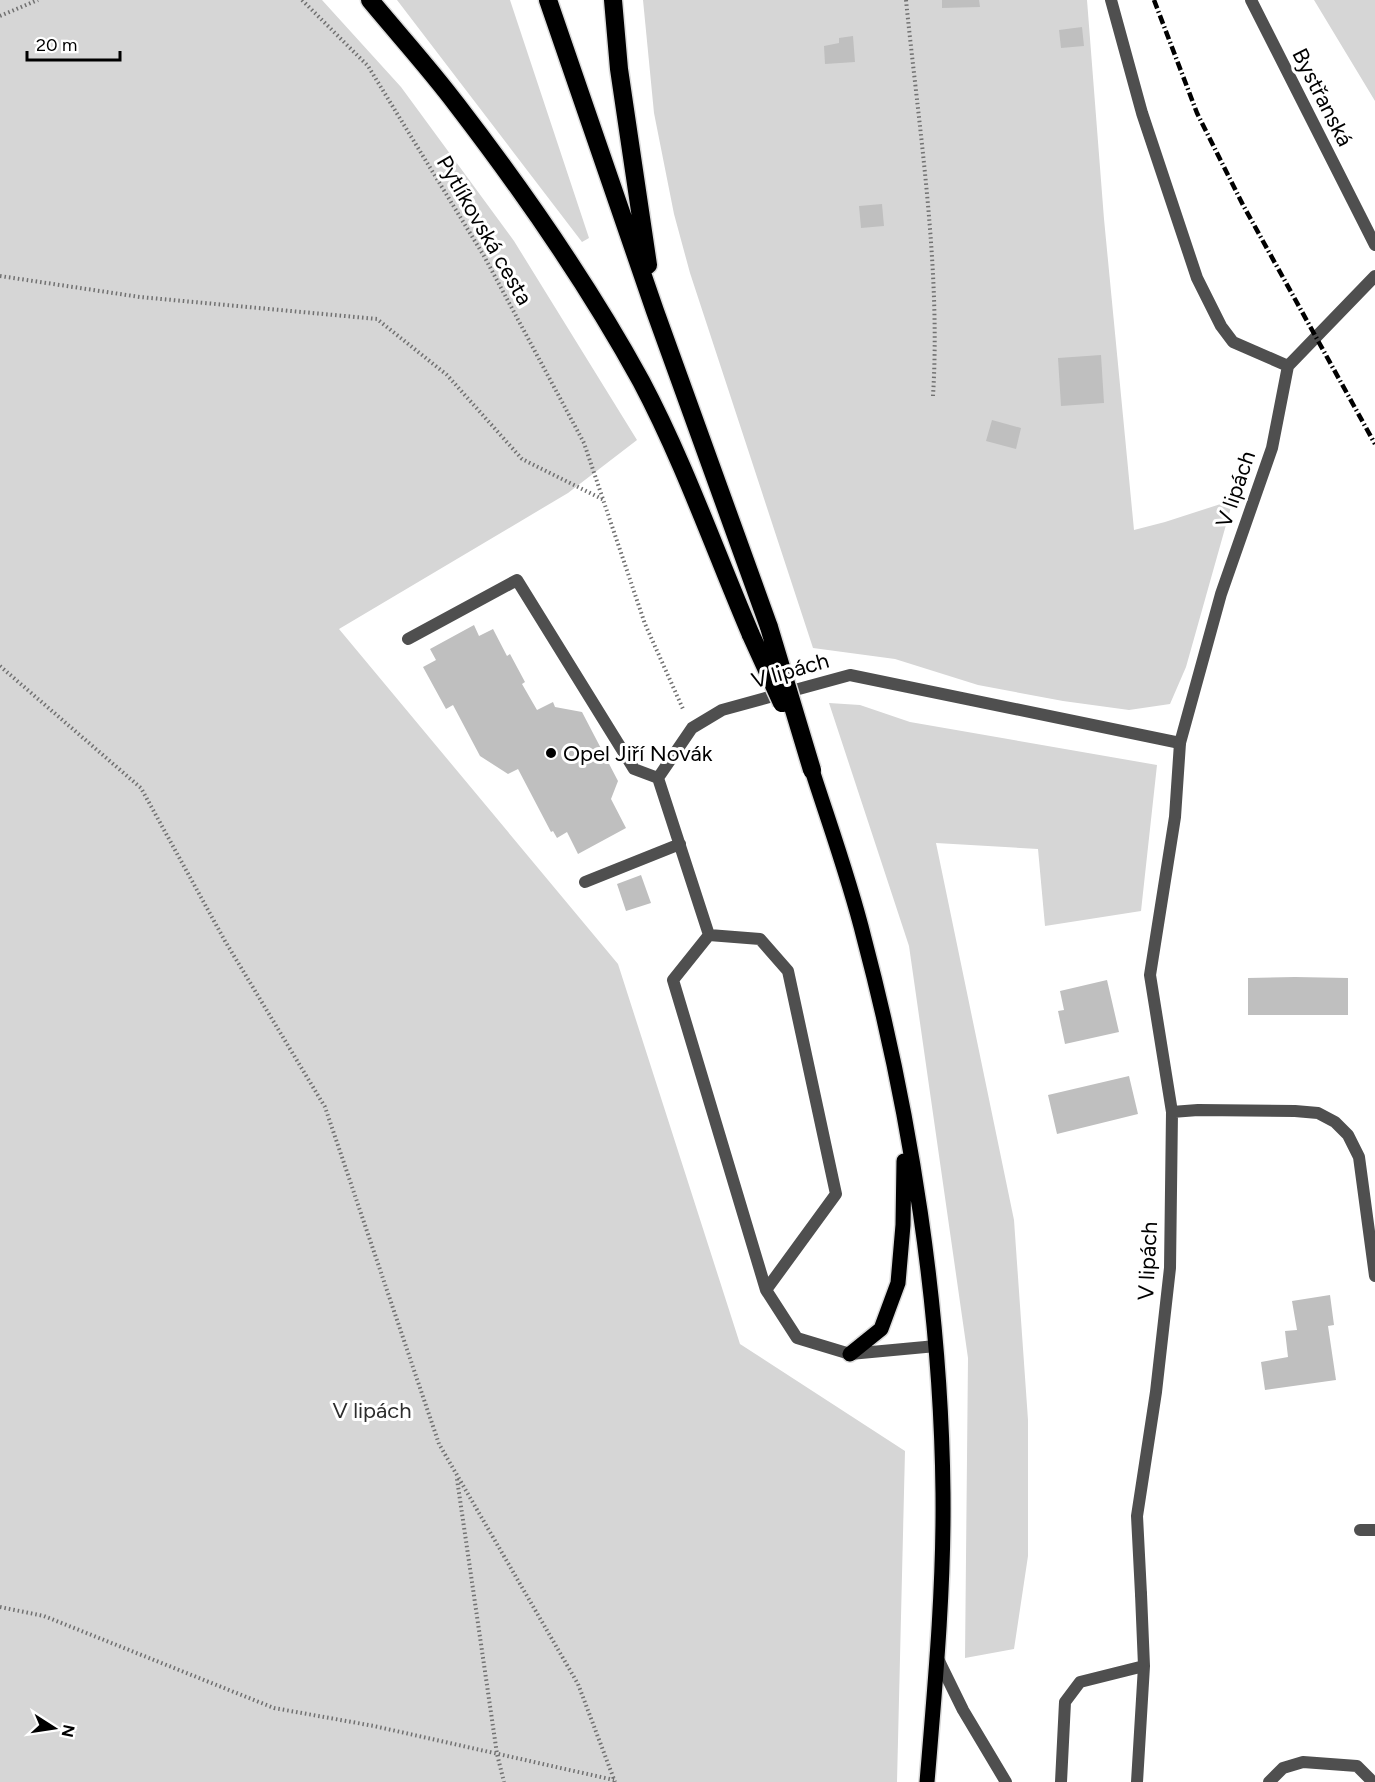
<svg xmlns="http://www.w3.org/2000/svg" width="1375" height="1782" font-family="Figtree,sans-serif">
<rect width="100%" height="100%" fill="#fff"/>
<path fill="#d6d6d6" d="M0,0H322L401,87L514,241L637,440L568,493L339,629L618,964L740,1344L905,1451L897,1782H0Z
M397,0H510L589,238L582,242Z
M643,0H1087L1104,219L1134,530L1165,522L1233,500L1186,667L1170,704L1129,710L1063,701L978,685L895,659L813,648L690,273L674,214L654,113Z
M1314,0H1375V101Z
M829,703L860,705L910,722L1157,765L1141,911L1045,926L1038,849L936,843L1014,1220L1028,1420V1556L1014,1649L965,1658L968,1358L909,946Z"/>
<path fill="#bfbfbf" d="M942,0H979L980,7L942,8Z
M1082,27L1084,46L1061,48L1059,30Z
M853,36L855,62L825,64L824,46L839,43V38Z
M882,204L884,226L861,228L859,206Z
M1101,355L1104,403L1061,406L1058,358Z
M992,420L1021,428L1016,449L986,441Z
M474,625L479,636L493,629L507,656L510,654L525,682L522,684L537,710L553,702L555,707L582,712L618,781L611,799L626,828L578,854L567,832L557,838L553,831L551,832L518,769L508,774L480,756L453,705L446,709L423,667L436,660L430,649Z
M641,875L651,903L626,911L617,884Z
M1295,977L1348,978V1015H1248V978Z
M1107,980L1119,1032L1065,1044L1058,1011L1064,1010L1060,991Z
M1129,1076L1138,1114L1057,1134L1048,1095Z
M1330,1295L1334,1325L1328,1326L1336,1380L1265,1390L1261,1362L1288,1357L1285,1331L1297,1330L1292,1301Z"/>
<g fill="none" stroke-linecap="round" stroke-linejoin="round">
<defs>
<path id="primary" d="M812,770C830,826 850,881 864,938C911,1116 941,1308 943,1493C944,1590 935,1686 927,1782
M850,1354L881,1329L898,1283L903,1225L904,1161"/>
<path id="highway" d="M370,0C399,35 430,69 457,105C523,191 589,286 641,381C684,462 715,551 751,635
M548,0L655,311L769,627
M613,0L619,69L648,265"/>
</defs>
<use href="#primary" stroke="#dbdbdb" stroke-width="18"/>
<use href="#highway" stroke="#dbdbdb" stroke-width="21"/>
<path stroke="#717171" stroke-width="4" stroke-dasharray="1.5 3" stroke-linecap="butt" d="M302,0L368,66L484,256L584,443L645,624L683,709
M906,0C919,129 941,267 933,396
M0,16L38,0
M0,276L140,297L377,319L447,375L522,459L604,500
M0,666L141,788L225,941L325,1107L439,1444L578,1684L615,1782
M457,1479L497,1754L504,1782
M0,1607L44,1616L274,1708L374,1726L614,1780"/>
<path stroke="#4f4f4f" stroke-width="12" d="M1111,0L1142,113L1197,278L1221,326L1233,342L1288,366
M408,639L517,580L634,769L658,778
M585,882L680,844
M709,935L760,939L788,971L836,1194L766,1290
M936,1346L850,1354L797,1338L766,1290L673,980L709,935L658,778L692,728L722,710L850,675L1180,743L1221,594L1272,448L1288,366L1375,276
M938,1659L963,1710L1006,1782
M1061,1782L1065,1702L1080,1682L1144,1666
M1137,1782L1144,1666L1141,1594
M1269,1782L1283,1768L1303,1762L1357,1766L1370,1779V1782"/>
<path stroke="#4f4f4f" stroke-width="12" d="M1251,0L1375,245
M1172,1112L1198,1110L1295,1111L1318,1113L1335,1122L1348,1135L1359,1157L1375,1276
M1360,1530H1375
M1141,1594L1137,1516L1156,1392L1170,1268L1172,1112L1150,975L1175,817L1180,743"/>
<use href="#primary" stroke="#000" stroke-width="15"/>
<use href="#highway" stroke="#000" stroke-width="18"/>
<path stroke="#000" stroke-width="4.5" stroke-dasharray="9 3 1.5 3" stroke-linecap="butt" d="M1154,0L1197,113L1243,205L1375,444"/>
<defs>
<path id="highway-bridge" d="M769,627L812,770
M751,635L782,703"/>
</defs>
<use href="#highway-bridge" stroke="#dbdbdb" stroke-width="21" stroke-linecap="butt"/>
<use href="#highway-bridge" stroke="#000" stroke-width="18"/>
</g>
<circle fill="#000" stroke="#fff" stroke-width="2" cx="551" cy="753" r="6"/>
<g text-anchor="middle" stroke-width="6" stroke-linejoin="round" paint-order="stroke">
<g font-size="22" fill="#000" stroke="#fff">
<text transform="translate(1323 97) rotate(63)" y="8">Bystřanská</text>
<text transform="translate(485 230) rotate(60)" y="8">Pytlíkovská cesta</text>
<text transform="translate(1235 489) rotate(-71)" y="8">V lipách</text>
<text transform="translate(790 670) rotate(-16)" y="8">V lipách</text>
<text transform="translate(1147 1261) rotate(-87)" y="8">V lipách</text>
</g>
<g font-size="22" fill="#000" stroke="#fff" text-anchor="start">
<text x="563" y="761">Opel Jiří Novák</text>
</g>
<g font-size="22" fill="#2d2d2d" stroke="#fff">
<text x="372" y="1418">V lipách</text>
</g>
</g>
<g transform="translate(54 1728) rotate(102)" stroke="#ffffff" stroke-width="4.5" paint-order="stroke">
<path d="M0-4.5L10 22L0 15L-10 22Z" fill="#000000"/>
<text y="-9" font-size="16" font-weight="bold" text-anchor="middle" fill="#000000">N</text>
</g>
<path d="M27 51v9h93v-9" fill="none" stroke="#000000" stroke-width="3"/>
<text x="36" y="51" font-size="18" fill="#000000" stroke="#ffffff" stroke-width="4.5" paint-order="stroke">20 m</text>
</svg>
